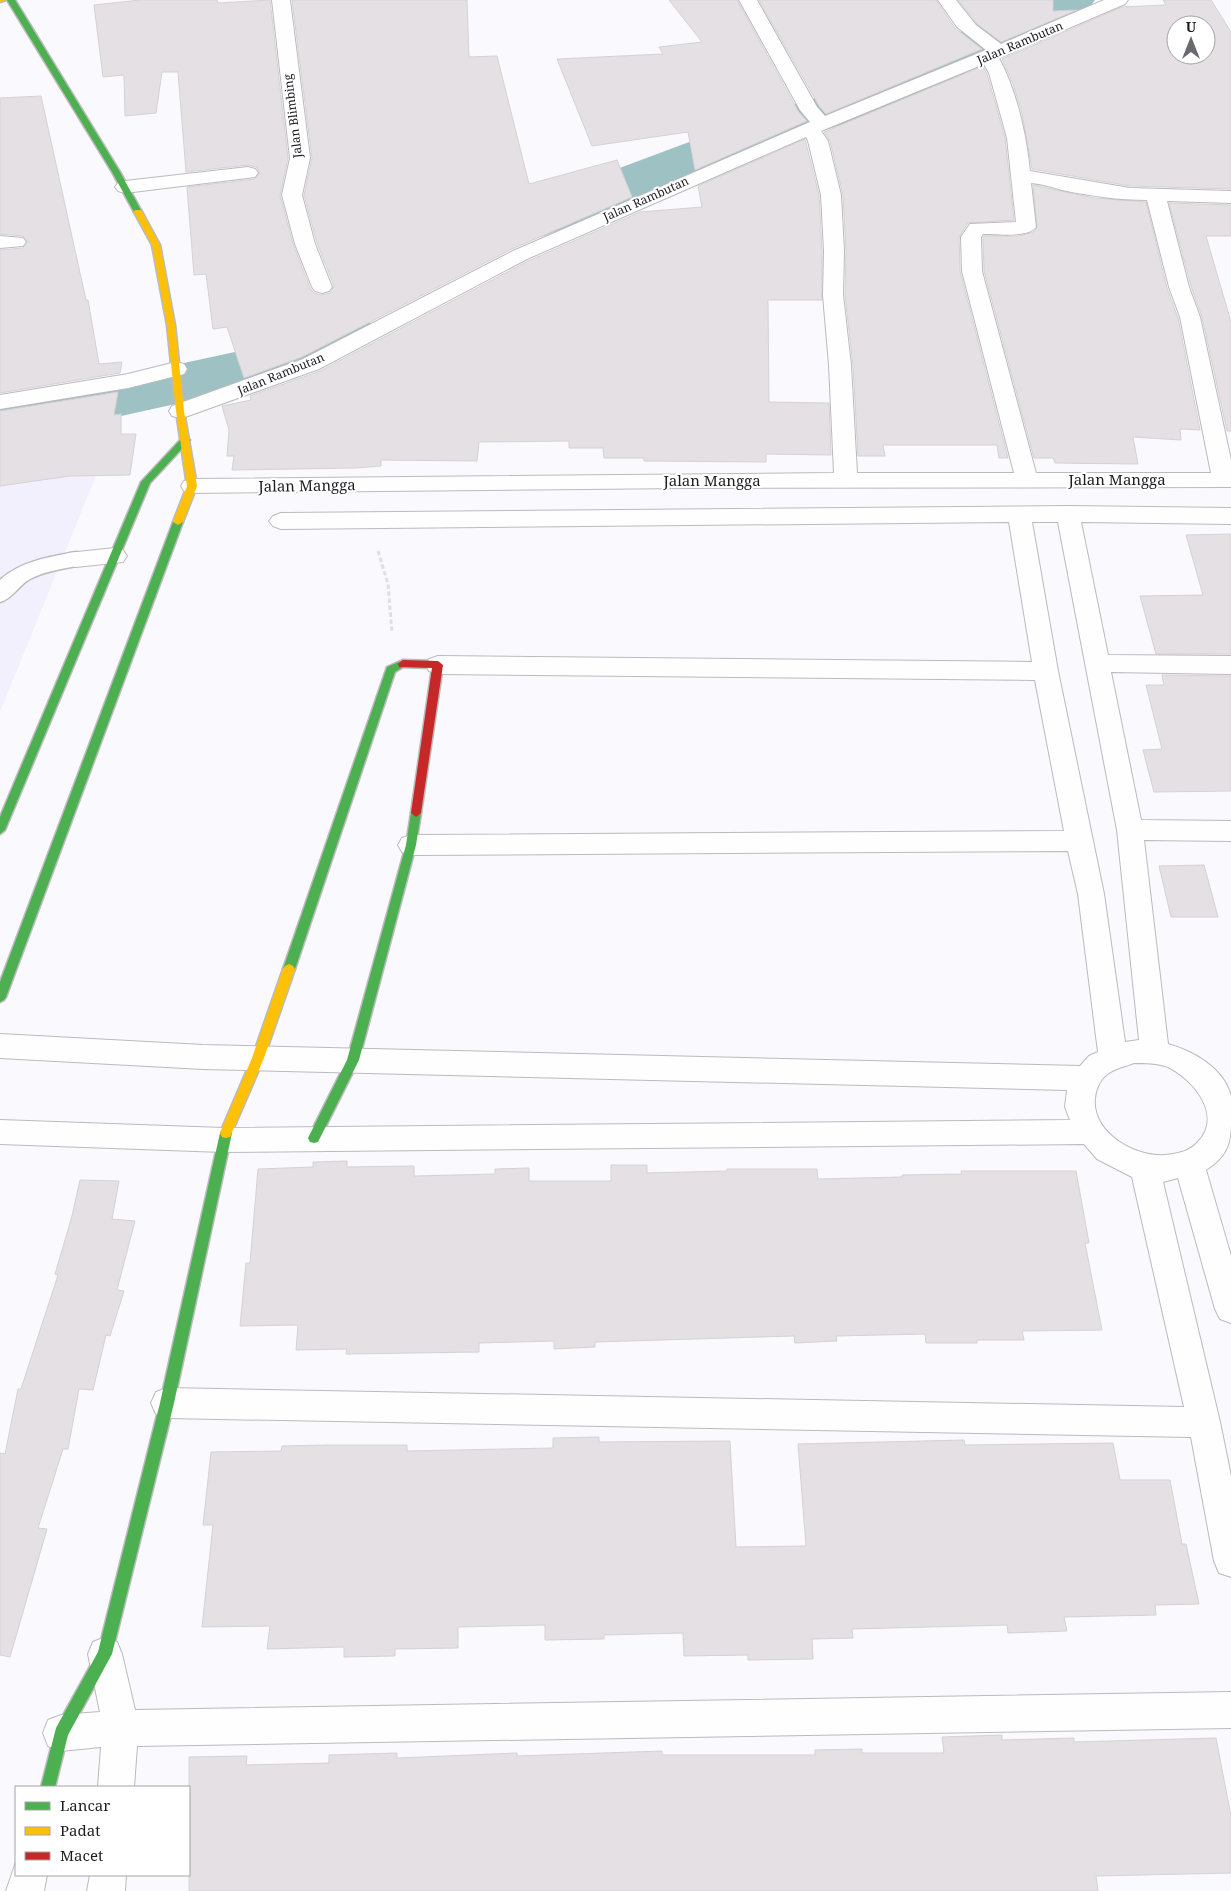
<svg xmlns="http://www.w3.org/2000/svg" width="1231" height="1891" font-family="'Noto Serif',serif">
<rect width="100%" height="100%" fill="#faf9fd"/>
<path fill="#f3f0fe" d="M119,419L0,712V433Z"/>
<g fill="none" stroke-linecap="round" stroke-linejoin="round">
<path fill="#9ec1c3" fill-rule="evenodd" d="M1027,0H1095L1087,11L1014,45L918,100L810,135L544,236L523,241L502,236L494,224L502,212L772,111L880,78L976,23Z
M344,311L366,317L375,330L366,343L274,382L54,431L0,438V398L54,391L235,352L322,317Z"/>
</g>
<path fill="#e4e0e4" stroke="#d5d2d5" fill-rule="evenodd" d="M140,0H217L218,3L270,0L288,158L280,195L293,244L310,288L314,293L321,295L330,293L334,286L317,243L304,195L312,158L292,0H467L469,57L497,56L529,184L617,160L632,197L512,249L302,357L244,378L227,327L213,329L206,274L194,275L187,187L255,179L260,173L256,167L248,165L186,172L178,72H162L156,113L125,116L124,75L103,77L94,5Z
M669,0H737L798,111L807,121L695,170L688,132L592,146L557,59L663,54L659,47L702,42Z
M759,0H936L955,28L982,49L826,114L819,106Z
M958,0H1053V11L1077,10L1001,42L977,24Z
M1163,0H1211L1231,32V189L1130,186L1032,169L1022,113L1013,84L1002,59L1122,7L1166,5ZM1176,25H1206V55H1176Z
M983,66L987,74L1005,138L1014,220L968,223L959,237L960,271L1008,458H999L997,445H883L885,456H858L853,365L845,295L846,251L843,195L830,141L824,132Z
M41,96L86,300H88L99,364L122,362L120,373L0,393V250L23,248L28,242L23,236L0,234V98Z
M805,139L819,195L822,251V300H768L769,402L829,403L831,455L766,454V462L644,461V458H604L603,448H569V441L479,442L477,461L381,460V466L356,468L232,470L234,456H227L229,430L222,406L251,400L250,396L320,371L528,261L640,212L702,207L698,186Z
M1033,185L1094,198L1146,202L1167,288L1178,318L1200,430L1180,429L1181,440L1133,437L1138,464L1055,463L1053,458H1034L984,271L983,238L984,236H1019L1033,232L1037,228Z
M1169,203L1231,205V236H1206L1231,322V431H1227L1202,317L1191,286Z
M118,392L114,415L121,414V434H136L130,475L70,476L0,486V411Z
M1231,534V654H1156L1140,596L1203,595L1186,535Z
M1162,675L1231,676V791L1154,792L1143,750L1162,749L1146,685H1164Z
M1204,865L1218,917H1171L1159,866Z
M347,1161V1167L414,1166V1176L495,1174V1169L529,1168V1181H611V1165H647V1173L727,1171V1169H817L818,1179L902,1177V1175L962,1174L961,1171H1076L1089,1243H1085L1102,1330L1022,1331L1024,1340H977V1343H926L925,1334L836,1336L837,1341L795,1343L794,1336L595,1342V1347L554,1349V1341L479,1343V1352L346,1354L347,1349L296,1350L298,1325L240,1326L246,1263H250L258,1169L313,1167V1162Z
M80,1180L119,1181L112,1219L135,1221L117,1290L124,1291L110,1336L106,1335L93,1390L79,1389L68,1449H63L38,1528L47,1529L10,1657L0,1655V1453L5,1454L18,1389H21L58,1275L55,1274L72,1216Z
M599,1437V1442L730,1441L736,1547L806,1546L798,1444L964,1440L965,1445L1113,1443L1120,1480H1170L1182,1544H1186L1199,1604L1155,1605L1156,1615L1064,1617L1067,1631L1008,1633L1007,1625L852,1629L853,1638L812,1639L813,1659L748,1660V1655L684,1656L683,1633L604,1635V1639L545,1640V1625L458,1627V1648L395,1649V1656L344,1657V1647L267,1649L270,1626L202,1627L213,1525H203L211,1452L281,1451L282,1446L329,1445H407V1451L553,1448V1438Z
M1002,1735V1740L1074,1738V1742L1216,1738L1231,1816V1873L1096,1876L1098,1891H189V1757L247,1756L246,1765L329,1763V1755L397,1753V1758L517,1753V1756L662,1751V1755H815V1750L862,1749V1753H944L942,1737Z"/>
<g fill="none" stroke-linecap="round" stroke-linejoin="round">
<defs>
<path id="lane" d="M76,552L84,554L87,559L84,564C66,569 47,570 30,579C19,585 12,599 0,602V580C21,561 49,557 76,552Z"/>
<path id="street" d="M272,0H290L310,158L302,195L315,244L332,287L329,291L322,293L315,291L312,287L295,244L282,195L290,158Z
M739,0H757L817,107L825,116L986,50L957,27L938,0H956L976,25L1001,44L1104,0H1128L1125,4L999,58C1017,92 1026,133 1030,171L1130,188L1231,191V203L1167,201L1189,287L1200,317L1231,460V487L686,488L192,493L184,491L181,486L184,481L192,479L834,473L829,365L823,295L824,251L821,195L808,141L806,137L527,259L319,369L188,416L180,418L172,416L169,411L172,406L303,359L513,251L810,122L800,110ZM984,64L989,73L1007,138L1016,222L970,224L961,237L962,271L1014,473H857L851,365L843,295L844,251L841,195L828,141L821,131ZM1031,183C1042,184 1051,187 1062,190C1090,196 1119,200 1147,200L1169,287L1180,317L1211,473H1036L982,271L981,237L983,234C996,234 1028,238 1036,227Z
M248,167L255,169L258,173L255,177L125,193L118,191L115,187L118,183L125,181Z
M0,236L23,238L26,242L23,246L0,248Z
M176,362L184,364L187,369L184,374L128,388L0,409V395L128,374Z
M1068,506L1231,508V524L1081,522L1108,655L1231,656V674L1111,672L1141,820L1231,821V841L1144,840L1168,1044C1193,1051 1224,1068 1231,1096C1231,1104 1231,1114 1231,1122C1231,1145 1226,1157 1206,1170L1231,1256V1323L1220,1319L1215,1309L1178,1178L1163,1182L1220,1422L1231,1476V1577L1219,1573L1214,1561L1191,1437L167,1418L156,1414L151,1403L156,1392L167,1388L1184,1407L1132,1177L1097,1159L1084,1144L223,1152L0,1144V1120L223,1128L1070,1120L1065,1107L1067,1090L203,1069L0,1058V1034L203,1045L1080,1066L1089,1056L1098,1052L1078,894L1068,851L411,855L402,852L398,845L402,838L411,835L1064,831L1035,680L438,674L429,671L426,665L429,659L438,656L1032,662L1009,522L281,529L273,526L269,521L273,516L281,513ZM1032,522H1058L1117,830L1139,1040L1125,1042L1104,894L1058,671ZM1134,1063C1145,1063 1158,1063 1168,1067C1194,1080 1224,1116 1197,1143C1190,1150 1183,1152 1173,1154C1141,1161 1091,1135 1095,1098C1096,1088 1101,1078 1109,1073C1116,1068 1127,1066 1134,1063Z
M115,548L123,550L127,556L123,562L76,567L68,565L64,559L68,553Z
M105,1637L117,1642L122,1654L135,1710L1231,1692V1728L137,1746L134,1787H98L101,1747L61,1751L48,1746L43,1733L48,1720L61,1715L100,1712L88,1654L93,1642Z
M16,1862V1875H47L44,1891H6Z
M90,1875H126L125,1891H87Z"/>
<path id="fast" d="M7,0H15L120,172L142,212L141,214L134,212L112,172Z
M185,437L190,440L188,442L150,483L5,830L0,834V817L141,482L182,438Z
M178,519L183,522L6,997L4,1000L0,1002V982L173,522Z
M403,660L408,664L395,672L295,969L293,972H285L283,969L386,670L387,667Z
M416,809L421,813L416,845L359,1060L318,1142L314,1143L310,1142L308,1138L347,1060L406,845L411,813Z
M226,1128L230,1129L232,1133L174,1403L112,1654L68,1735L55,1787H41L56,1728L98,1652L160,1403L220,1133L222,1129Z"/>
<path id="slow" d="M0,0H6L0,2Z
M135,210H141L160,245L175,325L184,411L197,486L183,522L178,525L173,522L187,486L176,411L167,325L152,245L134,212Z
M289,964L293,966L295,969L264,1058L230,1137L226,1138L222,1137L220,1133L252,1058L283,969L285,966Z"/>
<path id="jam" d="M403,660L438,661L443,665L421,813L416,817L411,813L432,668L399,667L398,664Z"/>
</defs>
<use href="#lane" stroke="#bbbabe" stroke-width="3"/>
<use href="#street" stroke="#bbbabe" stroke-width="2"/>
<use href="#fast" stroke="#bbbabe" stroke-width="3"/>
<use href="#slow" stroke="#bbbabe" stroke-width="3"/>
<use href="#jam" stroke="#bbbabe" stroke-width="3"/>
<path stroke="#e0e0e1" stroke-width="3" stroke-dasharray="4.5 2.5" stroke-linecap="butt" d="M378,551L388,584L392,633"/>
<use href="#lane" fill="#fefeff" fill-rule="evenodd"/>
<use href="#street" fill="#fefeff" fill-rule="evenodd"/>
<use href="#fast" fill="#4caf50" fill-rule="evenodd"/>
<use href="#slow" fill="#ffc107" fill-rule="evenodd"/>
<use href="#jam" fill="#c62828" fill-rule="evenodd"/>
</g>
<g text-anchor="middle" stroke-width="4" stroke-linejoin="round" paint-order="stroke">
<g font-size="12" fill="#1d1c21" stroke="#fff">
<text transform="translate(1020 43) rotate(-23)" y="4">Jalan Rambutan</text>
<text transform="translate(293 116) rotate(-97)" y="4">Jalan Blimbing</text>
<text transform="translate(646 199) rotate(-24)" y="4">Jalan Rambutan</text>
<text transform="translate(281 374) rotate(-22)" y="4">Jalan Rambutan</text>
</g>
<g font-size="15" fill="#1d1c21" stroke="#fff">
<text x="1117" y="485">Jalan Mangga</text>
<text x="712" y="486">Jalan Mangga</text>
<text transform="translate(307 486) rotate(-1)" y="5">Jalan Mangga</text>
</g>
</g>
<rect x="15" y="1786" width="175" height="90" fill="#ffffff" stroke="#a5a4a6"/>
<rect x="25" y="1802" width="25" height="8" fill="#4caf50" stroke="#a5a4a6"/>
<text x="60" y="1811" font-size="15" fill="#1d1c21">Lancar</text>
<rect x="25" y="1827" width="25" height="8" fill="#ffc107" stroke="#a5a4a6"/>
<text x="60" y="1836" font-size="15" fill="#1d1c21">Padat</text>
<rect x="25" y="1852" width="25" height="8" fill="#c62828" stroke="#a5a4a6"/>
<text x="60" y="1861" font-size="15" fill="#1d1c21">Macet</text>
<g transform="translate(1191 40)"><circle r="24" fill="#ffffff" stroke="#a5a4a6"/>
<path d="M0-4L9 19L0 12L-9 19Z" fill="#6a696e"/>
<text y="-8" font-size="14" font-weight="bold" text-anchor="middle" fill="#1d1c21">U</text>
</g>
</svg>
